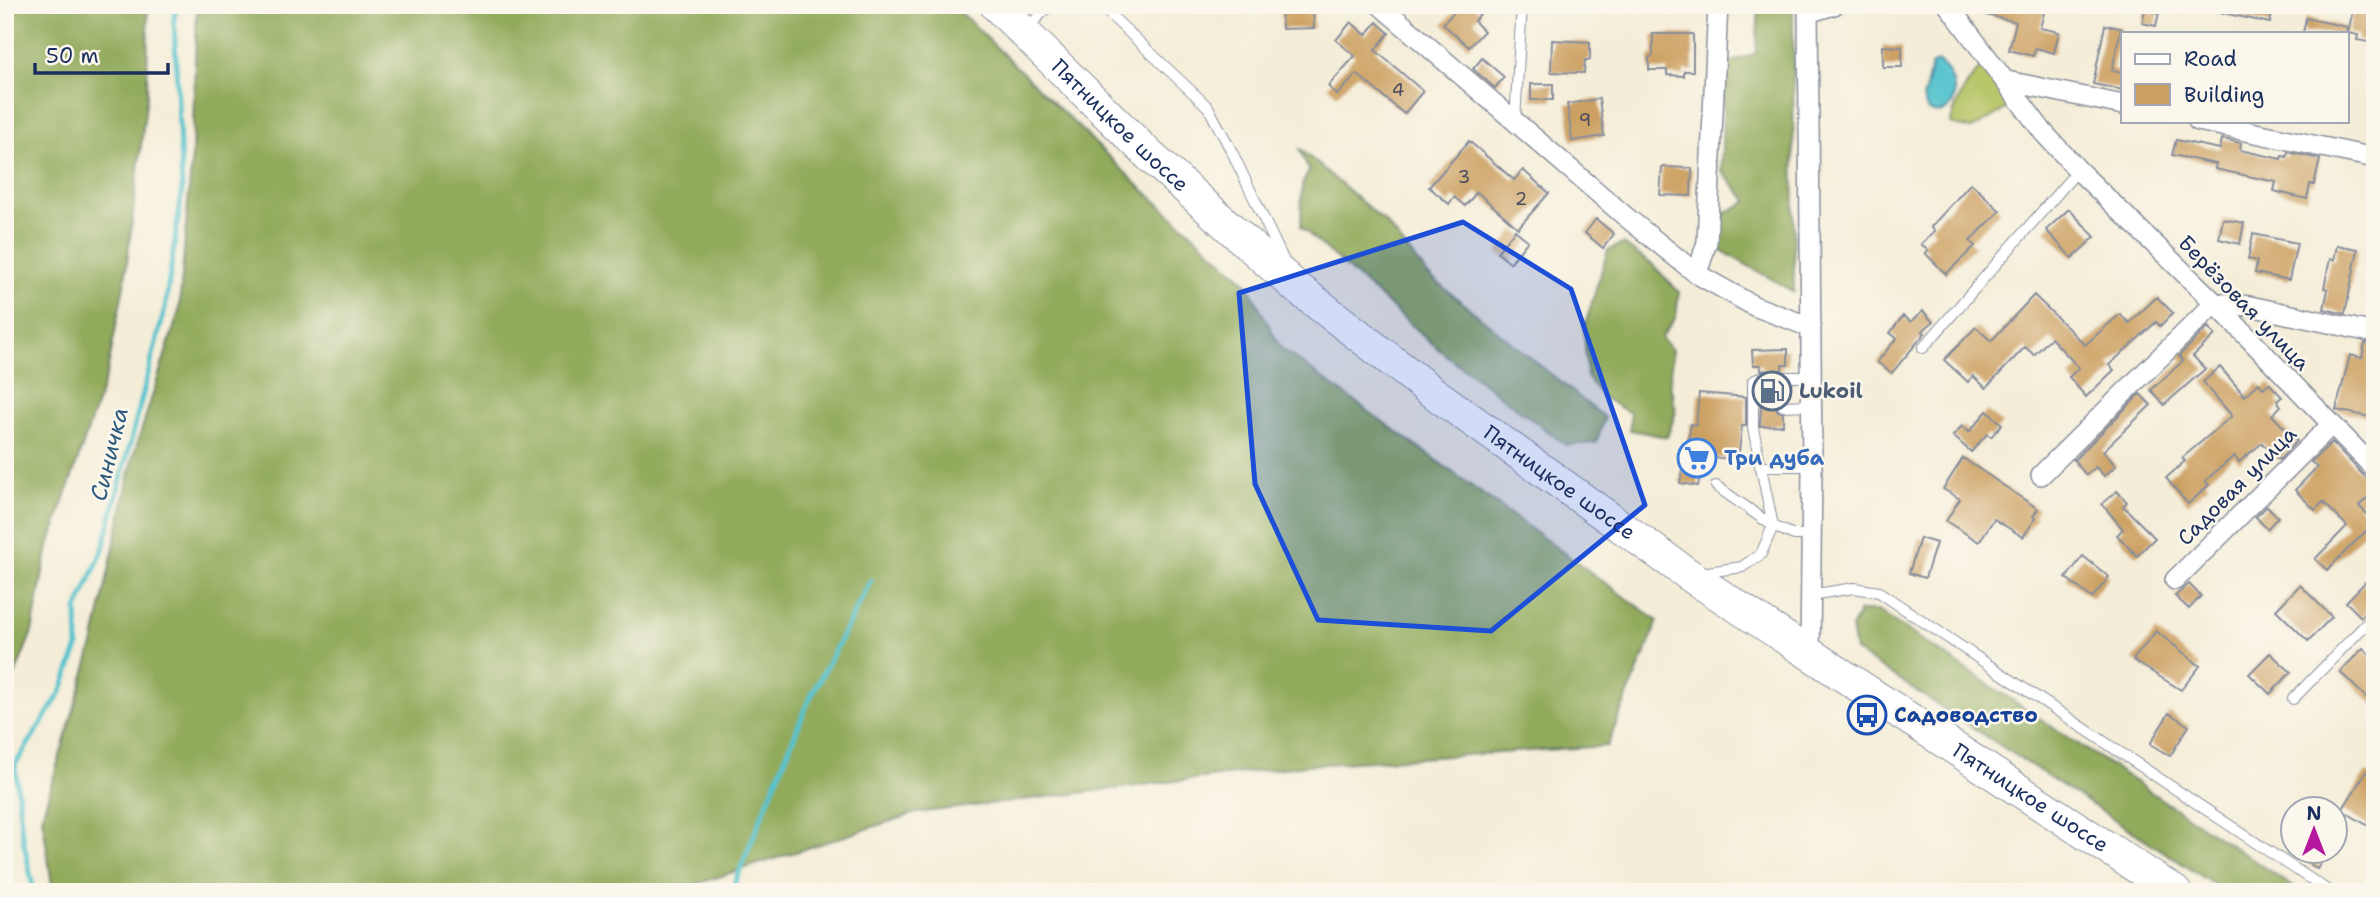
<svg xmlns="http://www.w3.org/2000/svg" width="2380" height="897" font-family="'Shantell Sans',sans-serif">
<rect width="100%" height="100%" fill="#fbf7ec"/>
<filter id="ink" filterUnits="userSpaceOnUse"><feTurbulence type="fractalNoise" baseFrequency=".0143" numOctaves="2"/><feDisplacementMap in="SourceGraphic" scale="14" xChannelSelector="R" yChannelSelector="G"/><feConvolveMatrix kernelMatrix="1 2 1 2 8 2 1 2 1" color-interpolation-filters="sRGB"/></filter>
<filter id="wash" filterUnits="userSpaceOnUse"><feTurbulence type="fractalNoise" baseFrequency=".00686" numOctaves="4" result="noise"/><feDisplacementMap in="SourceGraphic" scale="28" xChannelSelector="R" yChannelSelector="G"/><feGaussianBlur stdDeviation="1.57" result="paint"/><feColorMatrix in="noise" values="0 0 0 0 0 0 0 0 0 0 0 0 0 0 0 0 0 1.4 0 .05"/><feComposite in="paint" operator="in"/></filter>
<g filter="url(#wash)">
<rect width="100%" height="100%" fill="#f4edd8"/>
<path fill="#b8c567" stroke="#6a7a62" stroke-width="2" d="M1982,66L2010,101L2009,107L1972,129L1950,124C1957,101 1965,84 1982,66Z"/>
<path fill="#92aa5c" stroke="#566c5d" stroke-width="2" d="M5,5H148L147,95L125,280L107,373L47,551L32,632L5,700Z
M197,5H953L1139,186L1246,282L1281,348L1658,621L1607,746L1307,765L916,813L672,892H53L42,816L93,645L133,457L179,311L192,154Z
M1759,5H1793L1794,292L1717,248L1720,216L1748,201L1721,171L1725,65L1756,53Z
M1299,148L1385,222L1427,274L1605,418L1596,443L1566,445L1443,353L1301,227L1302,185L1309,171Z
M1623,244L1653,265L1679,292L1676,317L1661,338L1672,350L1670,384L1676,412L1667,437L1630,430V413L1602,397L1587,377L1584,328L1608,250Z
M1860,611H1878L2301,892H2226L1855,651L1851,628Z"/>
<path fill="#55c3cd" stroke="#387996" stroke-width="2" d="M1938,62C1958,72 1965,122 1928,111L1923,99L1932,64Z"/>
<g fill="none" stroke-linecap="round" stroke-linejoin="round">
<path stroke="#55c3cd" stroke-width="5" d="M34,892L22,834L15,765L61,692L78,647L77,610L103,549L165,308L182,191L174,19L177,5
M731,892L808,702L871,580"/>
</g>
<g id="blocks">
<path fill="#cca062" d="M1281,5H1313L1314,28L1282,29Z
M1460,5H1473L1481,13L1474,21L1484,31L1469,47L1443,24Z
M1971,5H2046L2040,28L2059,32L2054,53L2036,48L2033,56L2009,50L2016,22L1970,11Z
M2218,5H2274L2270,23L2218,12Z
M2353,9L2375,14V43L2357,40L2358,35L2348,33Z
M2145,10L2159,13L2156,26L2142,23Z
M2306,18L2347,27L2346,33H2303Z
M1351,22L1366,35L1377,22L1389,33L1375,50L1423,91L1404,114L1357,74L1337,95L1328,86L1355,56L1336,40Z
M2105,25L2121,28L2112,70L2123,72V90L2093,84Z
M1653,34H1693V71H1684V76L1667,75V70H1649V58L1653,55Z
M1552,40L1590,42V60H1585L1584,73L1551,72Z
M1883,46L1902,47V67H1883Z
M1482,58L1504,77L1495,88L1473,69Z
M1531,84H1553V100H1531Z
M1599,99L1604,136L1572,141L1567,104Z
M2222,139L2241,143L2240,150L2281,159L2282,156L2287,157L2288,152L2320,159L2314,185L2310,184L2307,199L2274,191L2276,182L2215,169L2216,164L2172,155L2176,140L2220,149Z
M1469,141L1514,180L1523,170L1549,193L1518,228L1477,192L1465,206L1454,197L1449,204L1429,187Z
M1662,167L1692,168L1691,196L1660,195Z
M1971,183L2000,211L1970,241L1975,246L1946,274L1925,253L1928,251L1921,244L1935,231L1931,227Z
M2069,209L2095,237L2072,258L2046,230Z
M1596,219L1614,234L1603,248L1585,233Z
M2223,219L2244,223L2240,244L2219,239Z
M1515,230L1528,241L1510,263L1497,252Z
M2253,234L2297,243L2289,280L2255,273L2257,261L2248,259Z
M2337,245L2358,249L2345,314L2324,309L2328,289L2324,288L2330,259L2334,260Z
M2034,295L2085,345L2120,314L2129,323L2157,297L2173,313L2160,326L2156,322L2109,365L2114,370L2086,397L2069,377L2079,368L2051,338L2034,355L2025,347L1986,388L1973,376L1968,382L1944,360L1976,327L1991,341Z
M1923,311L1933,322L1922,331L1925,333L1892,373L1877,362L1897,338L1890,333L1903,316L1911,322Z
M2208,327L2215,335L2193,356L2205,369L2164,405L2151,390L2183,361L2179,356Z
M2365,343L2375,345V418L2336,410L2350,355L2362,358Z
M1788,349V365H1782V370L1778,371L1775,376L1776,381L1782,384L1783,399L1779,400L1776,406L1777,410L1783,413V425L1760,426L1762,385L1768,382L1769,377L1767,371L1761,370V365H1753L1752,350Z
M2220,367L2245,396L2259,383L2263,388L2269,383L2282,397L2277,401L2281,406L2272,415L2297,441L2279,460L2262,443L2239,462L2234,456L2205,481L2209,485L2188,504L2166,478L2185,461L2182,458L2232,416L2203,382Z
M1699,393L1746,397V426H1742L1738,460L1711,457L1709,467L1702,466L1698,486L1680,483L1691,424L1696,425Z
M2140,394L2151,405L2103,451L2116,466L2104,476L2096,467L2086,475L2074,460Z
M1987,411L2002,424L1991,437L1987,434L1971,452L1953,436L1962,426L1969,432Z
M2332,442L2366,478L2375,481V490L2359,506L2371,518L2367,522L2371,526L2327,570L2315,559L2347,526L2323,502L2315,510L2295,490L2317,467L2311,462Z
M1963,458L2038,509L2033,516L2036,518L2023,537L1994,519L1979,542L1946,521L1960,499L1943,489Z
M2117,491L2127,502L2123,506L2155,538L2137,556L2117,535L2123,529L2102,504Z
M2267,506L2278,517L2267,529L2256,517Z
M1920,538L1936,543L1925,578L1909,573Z
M2083,556L2109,577L2092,598L2066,578Z
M2375,572V604L2361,617L2346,602Z
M2189,584L2201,596L2189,609L2175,596Z
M2300,585L2332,617L2308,641L2276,610Z
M2156,631L2200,666L2181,690L2133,660Z
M2363,648L2375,660V706L2340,672Z
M2270,653L2291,672L2270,694L2249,674Z
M2169,713L2189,726L2170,756L2150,744Z
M2366,772L2375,778V830L2342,810Z
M2292,851H2329L2317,869Z"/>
</g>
</g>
<g filter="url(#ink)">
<use href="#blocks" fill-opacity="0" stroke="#888e9b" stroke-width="2"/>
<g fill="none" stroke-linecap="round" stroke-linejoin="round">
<defs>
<path id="service" d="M1100,5L1208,107L1232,152L1283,259
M1025,30L1050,5
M1515,120L1522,5
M1923,348L2078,170
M1782,377H1810
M1783,406L1811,405
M1760,466H1812
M1716,486L1773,526L1794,535H1811
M1701,573L1742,567L1761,554L1773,526L1753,428V381L1762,377
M1811,595L1854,588L1879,592L2330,892
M2293,699L2375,615"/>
<path id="minor" d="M1380,5L1626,217L1697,274L1754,306L1810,327
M1808,5L1812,466L1810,653
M1948,5L2043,132L2078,170L2215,303L2375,469
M1808,13L1834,5
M2007,81L2123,105
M2198,121L2375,158
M1697,274L1707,242L1718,5
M2041,475L2215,303L2250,306L2375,333
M2175,580L2331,425"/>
<g id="primary">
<path id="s1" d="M996,5L1150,156L1296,287L1431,391L1689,575L2175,892"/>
</g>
</defs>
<use href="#service" stroke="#888e9b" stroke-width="12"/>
<use href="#minor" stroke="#888e9b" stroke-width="22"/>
<use href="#primary" stroke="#888e9b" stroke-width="34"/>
<use href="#service" stroke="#fff" stroke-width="10"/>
<use href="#minor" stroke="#fff" stroke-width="19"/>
<use href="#primary" stroke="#fff" stroke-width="32"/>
</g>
</g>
<path fill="#1d4ed8" fill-opacity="0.2" stroke="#1d4ed8" stroke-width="5" stroke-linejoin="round" d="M1463,222L1571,289L1645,505L1491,631L1318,620L1255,484L1239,293Z"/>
<defs>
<symbol id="fuel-ring" viewBox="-11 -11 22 22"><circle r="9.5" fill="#fbf7ec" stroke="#5c6f8a" stroke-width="1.5"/><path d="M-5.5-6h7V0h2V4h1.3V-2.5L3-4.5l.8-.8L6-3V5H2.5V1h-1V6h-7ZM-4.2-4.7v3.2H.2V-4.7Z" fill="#5c6f8a"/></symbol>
<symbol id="supermarket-ring" viewBox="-11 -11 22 22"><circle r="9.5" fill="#fbf7ec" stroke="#3f7fe0" stroke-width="1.5"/><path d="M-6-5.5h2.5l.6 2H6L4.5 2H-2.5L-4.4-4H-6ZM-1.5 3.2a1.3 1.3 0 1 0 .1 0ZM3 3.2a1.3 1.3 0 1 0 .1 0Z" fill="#3f7fe0"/></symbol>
<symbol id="bus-ring" viewBox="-11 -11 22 22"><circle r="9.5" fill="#fbf7ec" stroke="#1a4fb4" stroke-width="1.5"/><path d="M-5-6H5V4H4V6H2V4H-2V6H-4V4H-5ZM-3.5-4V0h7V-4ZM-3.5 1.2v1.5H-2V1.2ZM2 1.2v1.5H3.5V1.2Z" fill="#1a4fb4"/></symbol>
</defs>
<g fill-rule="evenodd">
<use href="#fuel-ring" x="1750" y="369" width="44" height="44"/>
<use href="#supermarket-ring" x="1675" y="436" width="44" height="44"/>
<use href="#bus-ring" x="1845" y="693" width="44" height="44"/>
</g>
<g text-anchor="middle" stroke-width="5" stroke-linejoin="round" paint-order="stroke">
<g font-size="18" fill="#474b5f">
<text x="1398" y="96">4</text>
<text x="1585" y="126">9</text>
<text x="1464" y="183">3</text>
<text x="1521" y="205">2</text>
</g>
<g font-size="21" fill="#1b2f5e" stroke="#fbf7ec">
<text dy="7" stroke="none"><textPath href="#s1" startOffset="173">Пятницкое шоссе</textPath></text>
<text transform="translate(2244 303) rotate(46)" y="7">Берёзовая улица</text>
<text dy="7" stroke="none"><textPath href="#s1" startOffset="740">Пятницкое шоссе</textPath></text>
<text transform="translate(2237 486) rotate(-45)" y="7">Садовая улица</text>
<text dy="7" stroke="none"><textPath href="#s1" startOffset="1307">Пятницкое шоссе</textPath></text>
</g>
<g font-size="21" font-weight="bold" fill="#4e5e75" stroke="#fbf7ec" text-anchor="start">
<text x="1799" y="398">Lukoil</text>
</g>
<g font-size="21" font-weight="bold" fill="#366cbe" stroke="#fbf7ec" text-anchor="start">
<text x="1724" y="465">Три дуба</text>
</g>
<g font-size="21" font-weight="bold" fill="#164399" stroke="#fbf7ec" text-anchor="start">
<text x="1894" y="722">Садоводство</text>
</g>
<g font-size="23" font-style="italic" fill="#2c5b7f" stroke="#fbf7ec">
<text transform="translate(109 454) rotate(-76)" y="8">Синичка</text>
</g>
</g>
<rect width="2380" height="897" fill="none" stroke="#fbf7ec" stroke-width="28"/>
<rect x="2121" y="32" width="228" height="91" fill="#fbf7ec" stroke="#a1a7b3" stroke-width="2"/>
<rect x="2135" y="54" width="35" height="10" fill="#ffffff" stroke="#a1a7b3" stroke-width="2"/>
<text x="2184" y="66" font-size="21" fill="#1b2f5e">Road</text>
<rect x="2135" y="84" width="35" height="21" fill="#cca062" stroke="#a1a7b3" stroke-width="2"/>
<text x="2184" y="102" font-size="21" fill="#1b2f5e">Building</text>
<g transform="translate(2314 830)"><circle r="33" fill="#fbf7ec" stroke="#a1a7b3" stroke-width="2"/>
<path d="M0-5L12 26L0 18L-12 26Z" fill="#b5179e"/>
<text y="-10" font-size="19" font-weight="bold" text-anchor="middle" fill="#1b2f5e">N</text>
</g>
<path d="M35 63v10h133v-10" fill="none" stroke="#1b2f5e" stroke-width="3.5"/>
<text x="46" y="63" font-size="21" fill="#1b2f5e" stroke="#fbf7ec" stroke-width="5" paint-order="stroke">50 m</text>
</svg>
